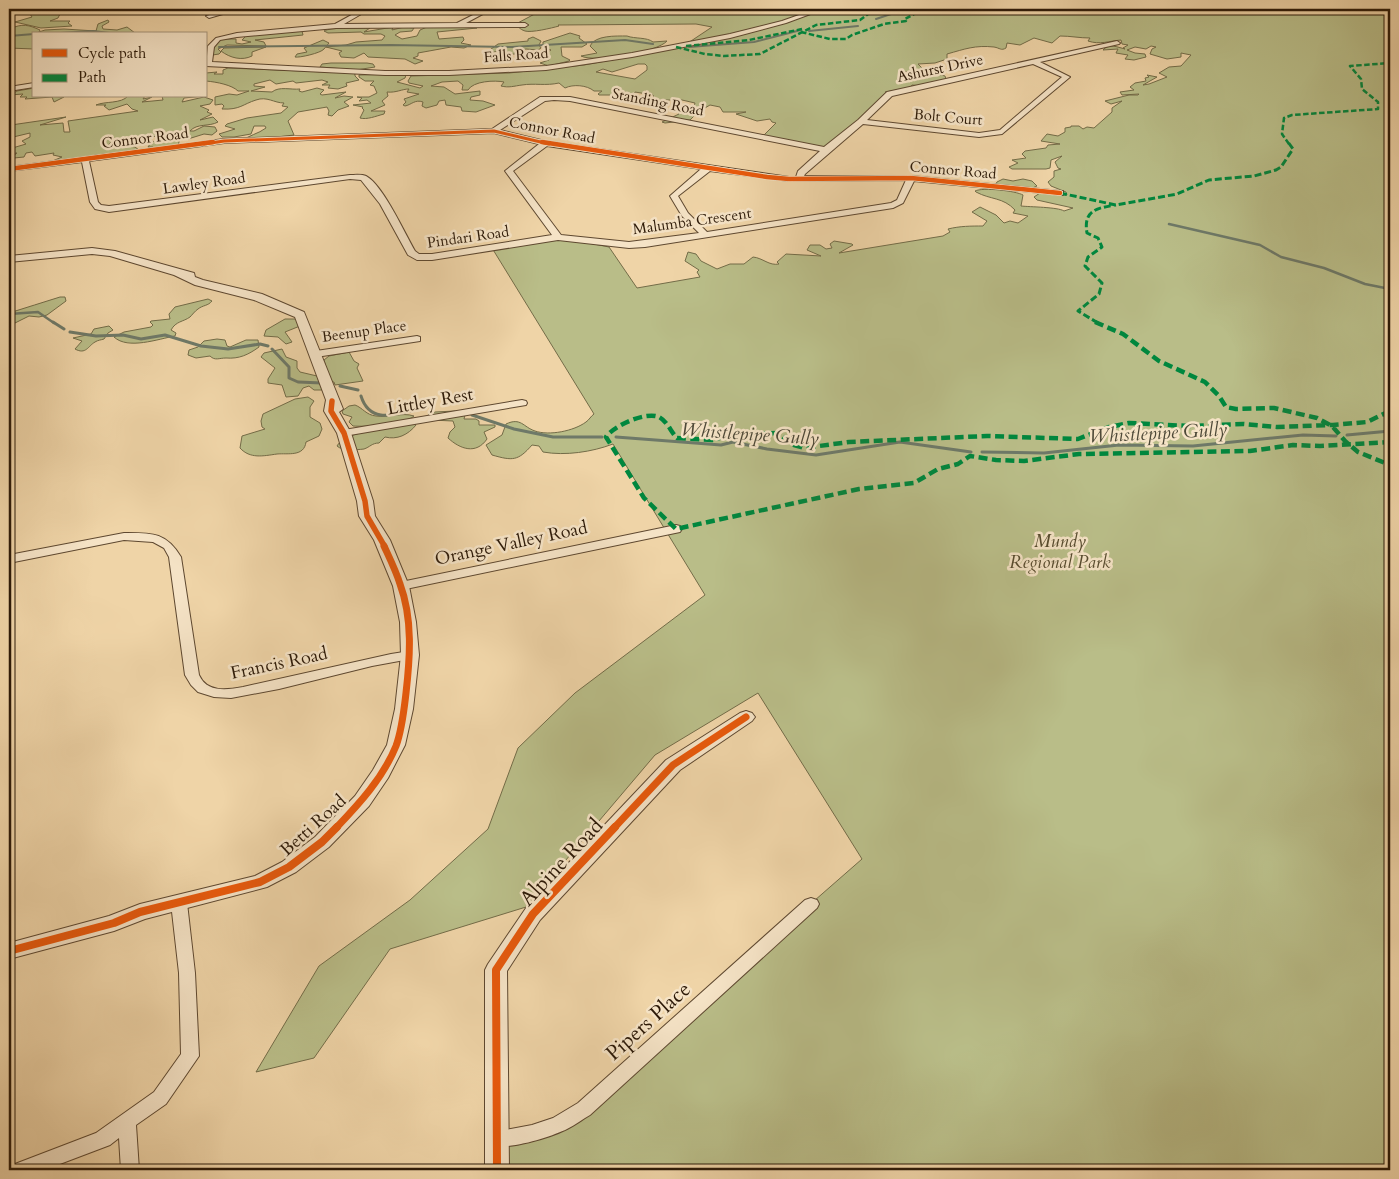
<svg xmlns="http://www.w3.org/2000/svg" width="1399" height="1179" font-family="Cardo,serif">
<rect width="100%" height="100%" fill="#efd4a7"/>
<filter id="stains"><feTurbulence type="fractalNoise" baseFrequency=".004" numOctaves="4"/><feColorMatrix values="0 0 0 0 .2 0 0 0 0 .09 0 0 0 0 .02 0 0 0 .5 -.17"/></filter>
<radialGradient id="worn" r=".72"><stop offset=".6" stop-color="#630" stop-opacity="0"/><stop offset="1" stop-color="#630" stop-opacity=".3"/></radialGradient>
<path fill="#b9bd88" stroke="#736c48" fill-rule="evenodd" d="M31,9H46L61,12L58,18L50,21H70L68,23L72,26L41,28L15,22L32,17L30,14L34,12Z
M544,9H1390V1170H497V1139L559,1124L862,859L758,693L655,755L526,907L390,949L314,1058L256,1072L319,966L410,900L488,829L518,748L575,693L705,595L613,444C592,452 565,456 543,452L539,446L532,445C518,461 513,461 492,455L486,445L502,435L506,424C521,417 523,427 535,431C549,436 574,431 586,422C589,420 591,416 594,414L492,248L558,237L609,247L637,288L700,277L697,272L699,270L685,261L688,252L696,254L701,261L717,269L730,264H744L753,257C763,258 769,266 779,264L777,262L786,254L821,256L807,250L810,245H820L826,249L832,248L830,244L834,241L852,244L853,245L839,253L943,236L950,232L948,229C960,226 971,226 983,226L987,221L972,212L980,207L996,215L1004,223L1010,221L1018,223L1028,216L1013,213L1015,210C1003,197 991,200 976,192L975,191C983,187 1016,191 1023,195L1021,206C1030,207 1058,207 1064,211L1073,208L1037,200L1034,197L1040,193L1067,195L1066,192L1051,186L1048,182L1054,177V171L1061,169L1058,168L1055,162L1062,156L1051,160L1050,168L1046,169H1012L1009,167L1018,163L1012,160L1026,158L1022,154L1025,151L1046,148L1048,145L1060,144L1041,141L1047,134L1058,136L1065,132V128L1071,127V126H1079L1083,129L1087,127L1094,128L1112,112V108L1122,101L1111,104L1105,101L1129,95H1138L1139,94L1122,95L1120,92L1134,90L1130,87L1135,83L1146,81L1145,78L1149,77L1147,75L1157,77L1143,85L1149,84L1167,77L1159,73L1169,67L1181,66L1191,55L1181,53V57L1167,59L1150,54L1152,49L1156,47L1151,46L1146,49L1135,47L1127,50L1135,53L1145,54L1146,57L1134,60L1125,59L1128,55L1116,53L1118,49L1103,50C1109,43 1117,47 1125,49L1123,48L1128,45L1122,44L1121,40C1109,41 1100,45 1088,41L1090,38C1079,38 1071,36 1060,36L1052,43L1034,38L1020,45L1007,43L1006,48C1001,51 1000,48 994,47C975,45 965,49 947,54V59L935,63L918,64L922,68L920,71L905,72L897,80L906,82L909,79L917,80L928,76L921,72L927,71L945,76L946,79L923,86L912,85L910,88L885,92L890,94L826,150L762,137L776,123L772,122L770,119L757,121L736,114L746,112H723L720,107L710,105L698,112L690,120L665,123L662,122L679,114V111L694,106L695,103L682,100H655L653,95L635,92L634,95L624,96L622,93L610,95H599L598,94L602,91H594C587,85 573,84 565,88L559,83C546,86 534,83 522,85C514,86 509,88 501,86L504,82C495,80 473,81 468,90H462L463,85L458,81L442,82L431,86L444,87L455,94L480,91V95L471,97L470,100L483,101L495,105L476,112L462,111L461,107L446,105L445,100L439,101L437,105L426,108L422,106L423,102C415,99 411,105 405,106L403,105L406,102L404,99L419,94L407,92L409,89C402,89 396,93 387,92L388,96L382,101L385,105L371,111H385L384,114C376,116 367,120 360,118L364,110L362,108L363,107L353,105L371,103L367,100L359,101L362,98L357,97H369L377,93L374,86L370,85L374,81H365L359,77V75L404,74L406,75L405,78L397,82L420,88L423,86L409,83L408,81L411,76L509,73L584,65L682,47L712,27L696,24L558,25L559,26C552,28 531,33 525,31C519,29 520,27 514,25ZM638,64H645L647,66V70L635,79L596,72L603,69L612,72Z
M108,20L109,22L102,26L103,29L117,30L127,27L135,33L34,34V49L9,48V25L10,29C22,23 29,25 40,30L39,32L45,30L64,29L96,31L98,24Z
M447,26L477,28L437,32L439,39L463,37L464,40L461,43L471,45L464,48L451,47L418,53V56L413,58L423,61L415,64L405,59L368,57L364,53L354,58L341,57L339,53L342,51L326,47L346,45L356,42L382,40L385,36L381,34H364L361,32L328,33L324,31C331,27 360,28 370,28L364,32L393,27L392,30L404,27L414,28L412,31L400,32L395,35L402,39L417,36L420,30L427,27Z
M296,31H302L303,35L255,40L264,42L266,46L227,45L218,49L221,52L219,54L206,56V46L216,44L220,39H236V43L242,44L251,42L242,40L247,35Z
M570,33L580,36L579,38L587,44L582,47H561L562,56L570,60L569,61L549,66L540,63L549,60L546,53L551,50L543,47V42Z
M627,36C635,39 647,37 653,42L667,41C658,52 594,63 581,56L597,53L590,46C595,35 616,36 627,36Z
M533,37L541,41L539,45L541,48L538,50L526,49L517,51L515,54H503V51C497,50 493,54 487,52L498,44L528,41V39Z
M323,40L329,43C327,45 326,47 324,49C321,53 299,58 295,57L297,54L307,52L304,48Z
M266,47L252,52V56C242,61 230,58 221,51L224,48Z
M331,63H367L373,64L375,67L356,70L320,67L322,64Z
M228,68L352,73L355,74V76L359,80L346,83L347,86L338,89L328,88L330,85H322L328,82L322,80L296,83L293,81L276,84L270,80L254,84V86L265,87L251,91L272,92C279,86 291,90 300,89L299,91L302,92L317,88L324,90L320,94L322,95L346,92L335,98L344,96L353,97L344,102L349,106L338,110L332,116L328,115L329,111L327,107L298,112L288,121L294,135L242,141C249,135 258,134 266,128L265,126H254L251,134L234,137H222L219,134L235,129L225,126L227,124L247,118L281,113L288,107L282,106L284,103C274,103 267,96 256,100C243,104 240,110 222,109L224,106L222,104L215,105V97L229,94L237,95L249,91H238C232,85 217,82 206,81V73L217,72L214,74H223V70Z
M34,88V96L64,97L54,102L52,97L25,99L27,97H20L23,94L10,95L17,91Z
M128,96H145L143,99L152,97L142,102L163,100L162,96H204L184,98L182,102L204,97L213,100L210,104L200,106L209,110L207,112L212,114L200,120L213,117L218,122C209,127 197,123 190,131H194L204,126L215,127L217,131L212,135L204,134L188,139L184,136L188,134L187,133L174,134L166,138L179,137L180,139L178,145L154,149L153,147H148L150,144L144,143L152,141L159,143L165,140L158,139V136L111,142L107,147L130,142L132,143L130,146L135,147L139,150L96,155L77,160L50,162L62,157L53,155L54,153L35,156L32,152L26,153L24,157L14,158L13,156L17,153L9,154V149L26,144L22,141L30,137V133L9,138V129L11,125L66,117L40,125L63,123L64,132H70L68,121L138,111L132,109L127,104L109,110L104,106L106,105H96C105,101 121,104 128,96Z
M1003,179L1013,181L1023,179L1032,181L1037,186L1030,189L995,185L997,182Z
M60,297H65L66,301L47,315L39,317L29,316L9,326V313C26,308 43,302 60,297Z
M208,299L212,301C208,306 203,305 198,309C195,311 192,315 190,317C183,322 176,321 171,330L176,333L175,336C158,339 128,350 114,337L124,332L151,327L153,325L150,322L151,321L170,319L169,314L175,307Z
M285,319H296L300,326L285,332L292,342L286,344L278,337L264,336L266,330Z
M109,326L113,330L108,333L104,339C101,340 98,340 95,342C88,346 86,355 75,349L82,341L73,338L91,334L94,329Z
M217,339L225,340L227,346L230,347L246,340H258L259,347C248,355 239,359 226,358C219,358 215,361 210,356L196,358L188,355L189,350L198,347L204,341Z
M282,349L286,357L297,361V368L300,372L317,376L322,390H314L309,386L303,388L298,396L286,397L282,385L268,383V379L275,368L261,357L264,353Z
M349,352L354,361L359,364L357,368L363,381L335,385L334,382H330L324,360L329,356Z
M308,397L314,401L310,407V417L320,423L322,429L319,436L306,442C304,457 288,453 277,454C263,456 250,459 240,448L242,436L265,429L262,427L261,421L263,414L295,399Z
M355,405C363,408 366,415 376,416C389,418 402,412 414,416C404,425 367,427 353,426L349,422L352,417L343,414L342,411L349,406Z
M455,411L465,415L464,419H476L479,421V425H495V427L484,432L487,439C476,455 460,449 448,438L450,432L455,427L453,421L431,420L428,415L435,412Z
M414,424L416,425C408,435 397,440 385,437L379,443C372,443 370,447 364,449C356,450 342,451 337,446C344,431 397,426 414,424Z"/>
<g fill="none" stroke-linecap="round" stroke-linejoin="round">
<path stroke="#6e7968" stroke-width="2" d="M876,19L906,9
M809,31L858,26
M44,34L93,31L118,34
M9,36L34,34
M219,47L390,45L512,47L625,40L653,44
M689,47L754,42L801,30"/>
<path stroke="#6e7968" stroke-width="2.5" d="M1169,224L1260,245L1281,257L1324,268L1365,284L1390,289
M9,314L38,312L54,323"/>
<path stroke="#6e7968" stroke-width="3" d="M53,322L64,329
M70,332L96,336L123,335L141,339L165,335L201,346L228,349L260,344L268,346
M272,349L289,367V378L298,382L322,383
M340,386L358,390
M361,396C370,425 396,414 419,409
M472,415L514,429L553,437H602
M1347,435L1390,431
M616,437L721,445L733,442L767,449L816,455L900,442L971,452
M982,452L1044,453L1119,445L1193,446L1303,435L1336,436"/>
<defs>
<path id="minor" d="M231,9H240L209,18L206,16Z
M342,9H370L344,24L457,23L485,9H492L466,23H525L528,25L525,27L336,28L237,37L220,40L214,47L212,62L385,71H449L546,66L632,53L730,34L782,21L816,9H824L786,23L730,38L632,57L546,70L449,75H385L206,66L208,46L216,38L237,33L335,24L357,12Z
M1117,41L1120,43L1119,44L1040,62L1070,77L1002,134L979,137L863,124L805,174L804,176H911L1060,191H1063V195L914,181L903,203L893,208L645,247L629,248L558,240L432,260H417L408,255L380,204L361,180L350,179L109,212L95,209L90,202L82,162L9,171V167L224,139L492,129L540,97H570L824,147L858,120L887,92ZM1033,64L1062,77L1000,130L979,133L867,120L892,96ZM554,100L570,101L820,151L798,171L796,177H789L545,141L500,130L545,101ZM494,133L539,144L505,171L552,235L432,254H419L415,251C405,234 383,185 366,176C362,174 354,175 350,175L109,206L101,205L98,202L89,161L224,143ZM547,146L701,169L670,196L682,216L699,233L629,242L561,235L513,171ZM710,171L789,181L906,180L897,200L891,203L707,232L688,213L678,196Z
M34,83V87L9,91V87Z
M417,336L420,337V341L316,357L311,354L316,351Z
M522,400L526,401L527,403L526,405L344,436L339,433L344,430Z
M676,525L680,526L682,529L680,532L401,590L395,586L401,582Z
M124,533C152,533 166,532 181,557L199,675C207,693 227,690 243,687L391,654L410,651L417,655L410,659L372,666L279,689L231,698L214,697L198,692L191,685L185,675L169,557L164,548L153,542L124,540L9,563V555Z
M179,897L185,899L187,903L195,973L199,1056L166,1104L136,1125L139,1170H121L119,1138L110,1145L44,1170H13L15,1164L96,1133L154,1092L181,1054L179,973L171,903L173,899Z
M811,898L817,900L819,904L817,908L590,1115C583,1119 575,1125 567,1129C551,1137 507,1151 490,1145L488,1139L490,1133L532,1125L553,1118L578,1103L805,900Z"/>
<path id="tertiary" d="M92,248L115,251L194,273L195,277L203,280L262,294L304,312L343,409L339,412L351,433L373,501L375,516L390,540L409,586L416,622L419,655L413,709L405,745L388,778L369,806L329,847L296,872L267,887L145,919L114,931L9,959V943L109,916L140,904L255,876L282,862L315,837L355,796L373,770L387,745L395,709L401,655L400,622L393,586L374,540L359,516L357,501L337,433L324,411L326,400L295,317L254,300L195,285L174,275L110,256L92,254L9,262V256Z
M746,711L752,713L755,717L752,721L680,770L540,920L507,971L509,1170H485V970L488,964L526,908L666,760L740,713Z"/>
</defs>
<use href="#minor" stroke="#5e4830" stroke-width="2"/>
<use href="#tertiary" stroke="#5e4830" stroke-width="2"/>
<use href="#minor" fill="#f5e3c6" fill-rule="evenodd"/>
<use href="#tertiary" fill="#f5e3c6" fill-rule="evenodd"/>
<path stroke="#00873e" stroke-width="2.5" stroke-dasharray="5.5 2.5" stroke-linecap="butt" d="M908,9L920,11L939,9
M801,32L830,39H846L852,35L884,24L906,21L905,19L916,13V10
M686,46L749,40L802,29
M676,47L705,54L724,56L760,54L816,25L860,20L868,14L894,9
M1289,144L1282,134L1284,118L1292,115L1378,109V102L1362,89L1361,79L1350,66L1390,63"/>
<path stroke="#00873e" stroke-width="3" stroke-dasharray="7 3" stroke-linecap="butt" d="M1060,193L1116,205L1177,194L1209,180L1254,176L1276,170L1281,167L1293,149L1288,142
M1098,323L1078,311L1099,294L1102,283L1085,266L1088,257L1102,247L1098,238L1087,233C1083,210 1097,208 1116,205"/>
<path stroke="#00873e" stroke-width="4.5" stroke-dasharray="9 4.5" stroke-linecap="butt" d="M1095,322L1123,334L1159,361L1205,382L1219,396L1226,407L1236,409L1274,408L1317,418L1332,426L1345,441L1358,452L1390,465
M1390,411L1367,422L1333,425L1277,427L1243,424L1189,426L1129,423L1109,427L1078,439L987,436L849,442L804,448L794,445L778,433L735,434L712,440L677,438C671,432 667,421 659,417C646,411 613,426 606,437L644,498L676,529L859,489L914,483L938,469L958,464L970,456L996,460L1024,461L1079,454L1250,451L1293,445L1320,446L1390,442"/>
<defs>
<path id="cycleway-far4" d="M204,144L224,141L494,131L549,144"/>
<path id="cycleway-far3" d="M542,142L767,177L789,179L911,178L1060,193
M9,169L213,142"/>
<path id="cycleway-far2" d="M332,401L331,411L344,433L365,501L367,516L385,547"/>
<path id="cycleway-far1" d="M336,828C359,804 383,778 396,746C402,730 404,710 406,693C410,658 413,619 400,584C396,571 390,559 384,546
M614,828L673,765L746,717"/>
<path id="cycleway" d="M9,951L114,923L140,912L260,882L289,867L322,842L337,827
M497,1170L496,970L533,914L615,827"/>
</defs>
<use href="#cycleway-far4" stroke="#f5e3c6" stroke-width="5"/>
<use href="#cycleway-far3" stroke="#f5e3c6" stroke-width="6"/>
<use href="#cycleway-far2" stroke="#f5e3c6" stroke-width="8"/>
<use href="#cycleway-far1" stroke="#f5e3c6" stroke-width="10"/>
<use href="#cycleway" stroke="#f5e3c6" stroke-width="11"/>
<use href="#cycleway-far4" stroke="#e8590c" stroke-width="3"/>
<use href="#cycleway-far3" stroke="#e8590c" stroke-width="4.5"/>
<use href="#cycleway-far2" stroke="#e8590c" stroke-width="5.5"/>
<use href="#cycleway-far1" stroke="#e8590c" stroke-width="7"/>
<use href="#cycleway" stroke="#e8590c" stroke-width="8"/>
</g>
<g text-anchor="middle" stroke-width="5" stroke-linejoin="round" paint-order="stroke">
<g font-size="15" fill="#2d1a08" stroke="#f5e3c6">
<text transform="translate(516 55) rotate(-4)" y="5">Falls Road</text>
<text transform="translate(940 68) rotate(-12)" y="5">Ashurst Drive</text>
<text transform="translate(658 102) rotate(11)" y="5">Standing Road</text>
<text transform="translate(948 117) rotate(5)" y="5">Bolt Court</text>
<text transform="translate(552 130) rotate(11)" y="5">Connor Road</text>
<text transform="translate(145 138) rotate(-7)" y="5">Connor Road</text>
<text transform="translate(953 170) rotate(5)" y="5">Connor Road</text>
<text transform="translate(204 183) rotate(-8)" y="5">Lawley Road</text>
<text transform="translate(692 221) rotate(-8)" y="5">Malumba Crescent</text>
<text transform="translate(468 237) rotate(-8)" y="5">Pindari Road</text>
<text transform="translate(364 331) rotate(-8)" y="5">Beenup Place</text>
</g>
<g font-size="18" fill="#2d1a08" stroke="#f5e3c6">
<text transform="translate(430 401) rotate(-10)" y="6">Littley Rest</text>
<text transform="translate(511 543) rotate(-12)" y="6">Orange Valley Road</text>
<text transform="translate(279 663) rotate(-12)" y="6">Francis Road</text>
<text transform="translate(313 825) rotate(-42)" y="6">Betti Road</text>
</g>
<g font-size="18" font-style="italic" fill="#574b2e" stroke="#f5e3c6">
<text x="1060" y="547">Mundy<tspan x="1060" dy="21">Regional Park</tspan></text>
</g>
<g font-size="19" font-style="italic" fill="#4e4938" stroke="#f5e3c6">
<text transform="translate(1158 432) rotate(-3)" y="7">Whistlepipe Gully</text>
<text transform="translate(750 433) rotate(4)" y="7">Whistlepipe Gully</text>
</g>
<g font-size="21" fill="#2d1a08" stroke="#f5e3c6">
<text transform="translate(561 862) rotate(-47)" y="7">Alpine Road</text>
<text transform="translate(648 1021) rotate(-42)" y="7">Pipers Place</text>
</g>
</g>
<rect width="1399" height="1179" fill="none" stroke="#efd4a7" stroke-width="30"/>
<rect x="10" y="10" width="1379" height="1159" fill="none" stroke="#2d1a08" stroke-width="2.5"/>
<rect x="15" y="15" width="1369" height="1149" fill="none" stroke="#2d1a08"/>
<rect x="32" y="32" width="175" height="65" fill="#f5e3c6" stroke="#a5937a"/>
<rect x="42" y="49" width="25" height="8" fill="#e8590c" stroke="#a5937a"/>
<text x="78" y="58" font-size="15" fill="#2d1a08">Cycle path</text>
<rect x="42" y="74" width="25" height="8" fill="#00873e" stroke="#a5937a"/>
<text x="78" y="82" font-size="15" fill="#2d1a08">Path</text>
<rect width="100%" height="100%" filter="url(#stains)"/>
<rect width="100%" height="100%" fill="url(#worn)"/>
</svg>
